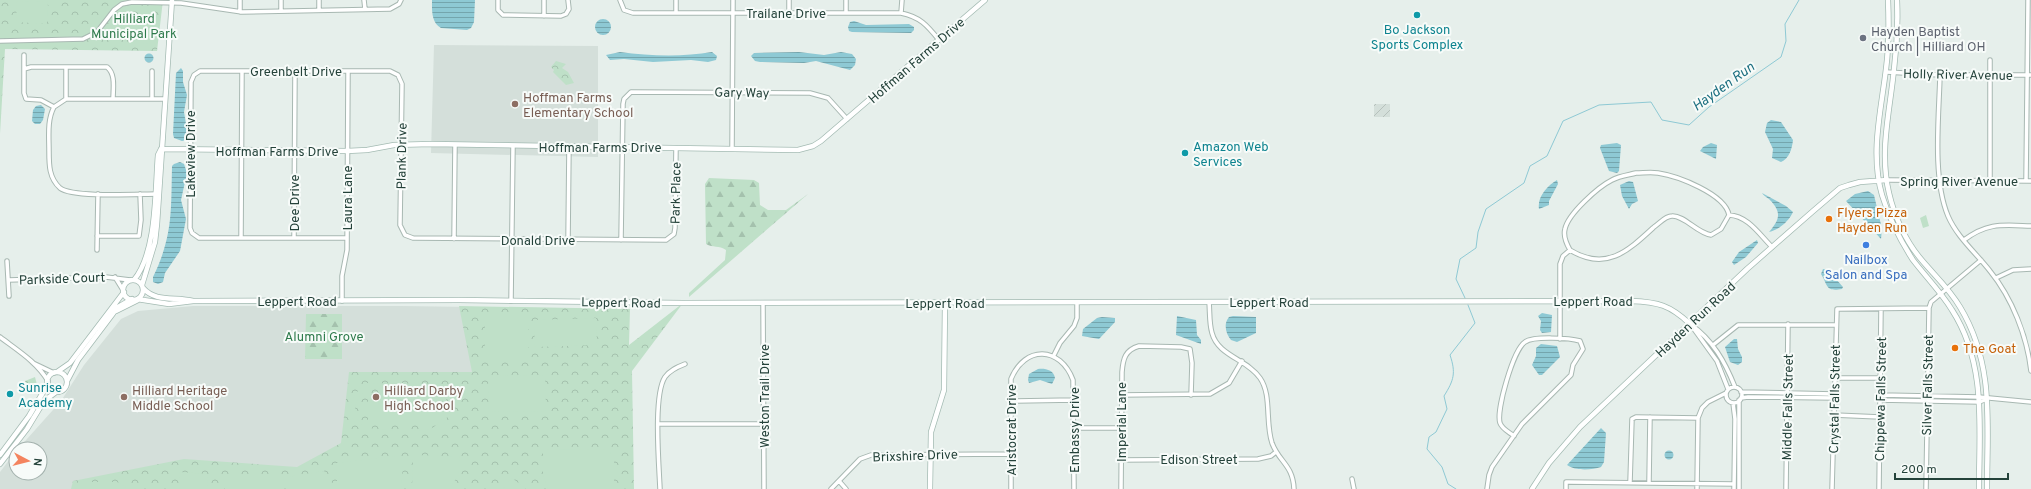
<svg xmlns="http://www.w3.org/2000/svg" width="2031" height="489" font-family="Overpass,sans-serif">
<defs>
<pattern id="industrial-furrows" width="10" height="10" patternUnits="userSpaceOnUse"><rect width="10" height="10" fill="#d4dfda"/><path d="M-1 1l2-2M0 10L10 0M9 11l2-2" fill="none" stroke="#b6c1bc"/></pattern>
<pattern id="forest-firs" width="22" height="20" patternUnits="userSpaceOnUse"><rect width="22" height="20" fill="#bfe0c8"/><path d="M5 1l3.5 6h-7zM16 11l3.5 6h-7z" fill="#a4c1ad"/></pattern>
<pattern id="park-crowns" width="20" height="18" patternUnits="userSpaceOnUse"><rect width="20" height="18" fill="#bfe0c8"/><path d="M2 6a3 3 0 1 1 6 0M12 15a3 3 0 1 1 6 0" fill="none" stroke="#a4c1ad"/></pattern>
<pattern id="water-rules" width="6" height="5" patternUnits="userSpaceOnUse"><rect width="6" height="5" fill="#8ec9d4"/><path d="M0 2.5h6" fill="none" stroke="#74a5ad"/></pattern>
</defs>
<rect width="100%" height="100%" fill="#e6efeb"/>
<path fill="#d4dfda" d="M434,45L598,46V157L431,153Z
M193,306H401L630,309L460,489H0V472L16,451V473H40V449H18L61,401L84,365L121,319L138,311Z"/>
<path fill="url(#industrial-furrows)" d="M1374,104H1390V117H1374Z"/>
<path fill="url(#forest-firs)" d="M709,178L754,180L759,183L760,205L768,210H786L808,194L689,297V293L725,260L726,250C719,245 713,248 706,244L705,184Z
M306,314H342V359H305Z"/>
<path fill="url(#park-crowns)" d="M0,0H163L157,51L5,49L0,134Z
M556,61L566,64L562,68L568,72L574,83L566,85L553,72L554,70L551,67Z
M683,303L632,371L634,489H71L73,481L184,459L297,467L341,443L349,372H472L459,306L630,309L629,345Z
M35,377L37,385L32,390L27,389L25,381Z"/>
<path fill="#bfe0c8" fill-rule="evenodd" d="M17,1L48,2L47,24L16,22Z
M130,16L150,17L149,44L129,43Z
M1926,215L1929,226L1923,228L1920,218Z
M485,314H528V361H485Z
M596,318L597,345L535,347L534,320Z
M545,375L546,411L489,412L488,376Z
M364,383L440,384L439,389C453,402 451,422 435,432V434H359L360,429C346,416 348,396 364,386ZM376,388C395,388 443,380 444,408C444,416 440,424 432,428C423,432 375,431 366,427C347,417 355,389 376,388Z
M368,395H429V424H368Z
M543,449L607,450L614,456V489H548L543,475Z
M416,455L460,457L458,476L449,489H412L413,459Z
M395,456L403,464L401,489H337V463Z
M324,471L332,481L331,489H287V477Z
M180,472L208,474L207,489H179Z
M225,478H282V489H225Z
M512,478L526,489H503Z
M78,482H117L129,489H78Z"/>
<path fill="url(#water-rules)" d="M432,0H475L474,22L471,28L467,30L441,28C431,22 432,10 432,0Z
M595 27a8 8 0 1 1 16 0a8 8 0 1 1-16 0Z
M854,21L866,25L909,24L914,27V30L911,33L852,32L849,31L848,27L850,22Z
M620,52C650,56 683,57 712,52L717,56L716,60L708,62L691,60L653,62L624,59L610,60L606,55Z
M799,52L824,55L841,52L852,54L856,59L855,65L850,70L816,61L804,63L760,62L755,61L751,56L754,53Z
M144.5 58a4.5 4.5 0 1 1 9 0a4.5 4.5 0 1 1-9 0Z
M181,68L183,71V82L187,95L184,112L187,130L186,140L182,141L174,138L173,134L176,73Z
M41,105L45,109L43,120L40,124H35L32,121L33,110L36,106Z
M1771,120L1781,122L1793,140C1792,149 1789,159 1781,162L1772,158L1773,149L1765,132L1767,123Z
M1617,143L1621,145L1619,171L1617,173L1609,171L1600,148L1601,145Z
M1711,143L1717,145L1716,159L1700,151L1703,147Z
M180,162L184,164L187,173L181,200L186,219L180,251L165,273L163,282L158,284L153,282V277C173,236 171,211 172,166L174,164Z
M1557,180L1558,184L1549,201V205L1539,209C1537,197 1547,186 1557,180Z
M1629,181L1633,182L1638,201L1632,204L1629,209L1622,196L1620,185Z
M1868,191L1874,195L1882,229L1881,239L1846,201L1855,194Z
M1762,193L1786,206L1793,212C1789,221 1779,230 1769,232C1780,219 1782,212 1769,199C1766,197 1763,195 1762,193Z
M1757,240L1758,243L1746,257L1734,265L1732,262L1739,252Z
M1823,269L1828,270L1843,287L1842,289C1825,292 1828,285 1821,274Z
M1542,313L1552,315L1551,332L1542,333L1540,330L1541,321L1538,316Z
M1177,316L1196,320L1197,335L1201,340V344L1176,335Z
M1233,316L1256,317V333L1237,342L1231,340C1226,334 1223,324 1229,317Z
M1102,317L1115,318V322L1099,339L1082,336L1083,329L1097,318Z
M1734,339H1737L1738,349L1742,357V362L1738,365L1730,362L1725,347Z
M1541,344L1557,346L1560,357L1542,375H1539L1532,365L1536,356V348Z
M1038,369C1045,368 1054,370 1055,378L1052,384L1040,380L1029,383L1028,380L1029,374Z
M1601,428L1606,433L1604,462L1601,467C1592,470 1575,471 1567,465Z
M1664.5 455a4.5 4.5 0 1 1 9 0a4.5 4.5 0 1 1-9 0Z"/>
<g fill="none" stroke-linecap="round" stroke-linejoin="round">
<path stroke="#8ec9d4" stroke-width="1" d="M1465,298L1456,279L1460,259L1476,248L1478,232L1486,209L1524,183L1530,166L1547,156L1563,121L1599,105L1651,102L1662,120L1689,125L1709,107L1781,57L1786,41L1785,24L1799,0
M1456,489L1448,484L1442,467L1427,449L1429,437L1436,432L1447,409L1444,396C1454,380 1456,373 1450,355L1475,323L1468,305"/>
<defs>
<path id="street" d="M240,0V12
M281,0V11
M319,0V10
M364,0L365,9
M498,0V10L503,15L561,16L566,14L569,9L568,0
M620,0L624,10L633,13H901C920,17 927,25 939,40
M676,0V13
M789,0V13
M846,0V13
M901,13L902,0
M544,16V0
M0,41L83,39L97,32L114,10L122,4L132,2L181,3L242,12L390,9L399,4L401,0
M24,55V69
M66,67V99
M152,71V99
M1886,72L1940,75H2031
M1940,75C1939,116 1932,178 1948,216C1957,237 1976,253 1990,271C2012,298 2027,336 2031,371
M54,107L41,100L26,99L24,93V69L31,67H107C116,74 113,89 113,99
M732,149L733,0
M1636,173C1643,173 1651,172 1658,173C1678,176 1725,194 1729,215L1721,229L1711,235C1697,233 1684,215 1672,216C1665,216 1660,223 1654,227C1628,251 1606,272 1570,250C1566,243 1563,236 1565,229C1568,214 1598,187 1612,180C1619,176 1628,175 1636,173Z
M1887,180L2031,181
M1990,180V60
M2026,181L2028,0
M157,194C138,194 73,198 60,188C49,178 49,165 49,151C49,136 47,120 54,107L66,99H165
M1729,215C1748,216 1759,234 1772,247
M97,236H139L141,220L140,194
M241,238L242,71
M294,238L295,71
M347,238H199L192,233L190,228L191,82L194,75L200,71H390L398,75L402,84L400,225L405,235L413,238L666,240L674,234L675,228L676,148
M454,239L455,145
M568,240L569,147
M621,240L623,104L624,99L631,92L810,93L828,98L847,119
M1964,240C1988,222 2003,225 2031,226
M97,250L98,194
M7,261L9,296
M115,277L123,290
M1996,278L2013,270L2031,269
M9,280L106,277L130,280
M342,301V276L347,250L348,72
M511,301L513,146
M1209,302C1210,312 1209,323 1212,333C1218,356 1247,359 1260,378C1272,395 1265,422 1272,443C1279,462 1293,465 1294,489
M763,303L764,489
M1690,324C1713,340 1725,362 1735,387
M1691,325L1717,361L1728,389
M0,337C17,350 37,362 48,381
M1560,339V264L1563,256L1570,250
M1713,345L1738,325H1835
M1054,355L1060,343L1074,326L1077,318V303
M33,363L54,373
M1834,378H1881
M1726 395a8 8 0 1 1 16 0a8 8 0 1 1-16 0Z
M1741,392L1834,394
M1121,395L1210,394L1229,383L1242,361
M1881,395L1979,397L2031,402
M1741,398L1748,397L1834,398
M1739,400V489
M1880,400L1979,402L1987,399
M1011,401L1074,400
M1733,403L1735,419L1734,489
M1834,415L1880,417
M659,424H764
M1074,428H1121
M1121,460L1258,459L1271,456L1276,452
M1352,479L1354,489
M839,481L846,489
M1630,482L1632,419L1636,417L1698,418
M1649,482L1650,417
M660,489C659,465 653,395 665,377C670,370 677,367 685,364
M831,489L860,459L871,455L1011,454
M1011,489V379C1025,345 1060,346 1073,380L1074,489
M1121,489L1122,372C1123,359 1125,350 1139,346L1181,347L1190,349L1192,363L1191,395
M1487,489L1489,475L1492,467L1522,424L1571,375L1573,365L1583,349L1580,341C1570,338 1533,336 1525,342C1513,350 1496,411 1500,423C1502,429 1509,432 1514,436
M1566,489V482H1568L1734,484
M1697,489L1698,418L1702,408L1708,402L1726,393
M1786,489L1788,324
M1832,489L1837,309L1929,308
M1879,489L1881,309
M1926,489L1929,308L1931,302L1981,260"/>
<path id="secondary" d="M1888,0C1889,23 1889,46 1886,69C1881,111 1870,153 1882,195C1889,218 1900,240 1913,260C1926,277 1941,292 1952,310C1987,364 1979,428 1979,489
M1897,0C1898,23 1897,46 1894,69C1890,111 1879,151 1889,193C1894,215 1905,240 1920,258C1933,274 1949,288 1960,307C1995,365 1987,424 1987,489
M161,149L347,151L367,150L394,145L431,144L798,150L813,146L821,141L985,0
M134,280C157,252 155,191 158,155L161,149
M123 290a10 10 0 1 1 20 0a10 10 0 1 1-20 0Z
M142,285L155,242L157,224L172,0
M143,288C156,303 176,296 193,301L459,300L683,303L1631,301C1658,302 1670,305 1690,324
M137,299L169,304L193,301
M116,311L138,300
M57,372L70,363L124,292
M47 382a10 10 0 1 1 20 0a10 10 0 1 1-20 0Z
M67,381L78,360L118,307L132,299
M0,455L29,416L48,384
M0,464L27,429L44,401L56,392
M930,489L931,432L944,390L945,303
M1532,489L1549,463L1580,427L1747,269L1812,212L1840,188L1849,185L1860,182L1887,180"/>
</defs>
<use href="#street" stroke="#a8b8b2" stroke-width="5.5"/>
<use href="#secondary" stroke="#a4bbb3" stroke-width="6"/>
<use href="#street" stroke="#fff" stroke-width="3.5"/>
<use href="#secondary" stroke="#fff" stroke-width="4.5"/>
</g>
<g fill="#0f9aa8" stroke="#f7fbf9" stroke-width="1.5">
<circle cx="1417" cy="15" r="4"/>
<circle cx="1185" cy="153" r="4"/>
<circle cx="10" cy="394" r="4"/>
</g>
<circle fill="#6b7280" stroke="#f7fbf9" stroke-width="1.5" cx="1863" cy="38" r="4"/>
<g fill="#8d6e63" stroke="#f7fbf9" stroke-width="1.5">
<circle cx="515" cy="104" r="4"/>
<circle cx="124" cy="397" r="4"/>
<circle cx="376" cy="397" r="4"/>
</g>
<g fill="#e8710a" stroke="#f7fbf9" stroke-width="1.5">
<circle cx="1829" cy="219" r="4"/>
<circle cx="1955" cy="348" r="4"/>
</g>
<circle fill="#3f7fe0" stroke="#f7fbf9" stroke-width="1.5" cx="1866" cy="245" r="4"/>
<g text-anchor="middle" stroke-width="4" stroke-linejoin="round" paint-order="stroke">
<g font-size="13" fill="#24423a" stroke="#f7fbf9">
<text x="786" y="18">Trailane Drive</text>
<text transform="translate(916 60) rotate(-41)" y="5">Hoffman Farms Drive</text>
<text x="296" y="76">Greenbelt Drive</text>
<text transform="translate(1958 74) rotate(1)" y="5">Holly River Avenue</text>
<text transform="translate(742 92) rotate(1)" y="5">Gary Way</text>
<text x="600" y="152">Hoffman Farms Drive</text>
<text x="277" y="156">Hoffman Farms Drive</text>
<text transform="translate(190 154) rotate(-90)" y="5">Lakeview Drive</text>
<text transform="translate(401 156) rotate(-89)" y="5">Plank Drive</text>
<text x="1959" y="186">Spring River Avenue</text>
<text transform="translate(675 193) rotate(-89)" y="5">Park Place</text>
<text transform="translate(347 198) rotate(-90)" y="5">Laura Lane</text>
<text transform="translate(294 203) rotate(-90)" y="5">Dee Drive</text>
<text x="538" y="245">Donald Drive</text>
<text transform="translate(62 278) rotate(-2)" y="5">Parkside Court</text>
<text x="297" y="306">Leppert Road</text>
<text x="1593" y="306">Leppert Road</text>
<text transform="translate(621 302) rotate(1)" y="5">Leppert Road</text>
<text x="1269" y="307">Leppert Road</text>
<text x="945" y="308">Leppert Road</text>
<text transform="translate(1695 319) rotate(-43)" y="5">Hayden Run Road</text>
<text transform="translate(1927 385) rotate(-89)" y="5">Silver Falls Street</text>
<text transform="translate(764 396) rotate(-90)" y="5">Weston Trail Drive</text>
<text transform="translate(1834 399) rotate(-89)" y="5">Crystal Falls Street</text>
<text transform="translate(1880 399) rotate(-89)" y="5">Chippewa Falls Street</text>
<text transform="translate(1787 407) rotate(-89)" y="5">Middle Falls Street</text>
<text transform="translate(1121 422) rotate(-90)" y="5">Imperial Lane</text>
<text transform="translate(1011 430) rotate(-90)" y="5">Aristocrat Drive</text>
<text transform="translate(1074 430) rotate(-90)" y="5">Embassy Drive</text>
<text transform="translate(915 455) rotate(-2)" y="5">Brixshire Drive</text>
<text x="1199" y="464">Edison Street</text>
</g>
<g font-size="13" fill="#2d7a4b" stroke="#f7fbf9">
<text x="134" y="23">Hilliard<tspan x="134" dy="15">Municipal Park</tspan></text>
<text x="324" y="341">Alumni Grove</text>
</g>
<g font-size="13" fill="#0d838f" stroke="#f7fbf9" text-anchor="start">
<text x="1417" y="34" text-anchor="middle">Bo Jackson<tspan x="1417" dy="15">Sports Complex</tspan></text>
<text x="1193" y="151">Amazon Web<tspan x="1193" dy="15">Services</tspan></text>
<text x="18" y="392">Sunrise<tspan x="18" dy="15">Academy</tspan></text>
</g>
<g font-size="13" fill="#5b616d" stroke="#f7fbf9" text-anchor="start">
<text x="1871" y="36">Hayden Baptist<tspan x="1871" dy="15">Church | Hilliard OH</tspan></text>
</g>
<g font-size="13" fill="#785e54" stroke="#f7fbf9" text-anchor="start">
<text x="523" y="102">Hoffman Farms<tspan x="523" dy="15">Elementary School</tspan></text>
<text x="132" y="395">Hilliard Heritage<tspan x="132" dy="15">Middle School</tspan></text>
<text x="384" y="395">Hilliard Darby<tspan x="384" dy="15">High School</tspan></text>
</g>
<g font-size="13" fill="#c56008" stroke="#f7fbf9" text-anchor="start">
<text x="1837" y="217">Flyers Pizza<tspan x="1837" dy="15">Hayden Run</tspan></text>
<text x="1963" y="353">The Goat</text>
</g>
<g font-size="13" fill="#366cbe" stroke="#f7fbf9">
<text x="1866" y="264">Nailbox<tspan x="1866" dy="15">Salon and Spa</tspan></text>
</g>
<g font-size="14" font-style="italic" fill="#1c6f80" stroke="#f7fbf9">
<text transform="translate(1723 86) rotate(-36)" y="5">Hayden Run</text>
</g>
</g>
<g transform="translate(28 461) rotate(97)"><circle r="19" fill="#f7fbf9" stroke="#a3b1ad"/>
<path d="M0-3L7 15L0 10L-7 15Z" fill="#f4845f"/>
<text y="-6" font-size="11" font-weight="bold" text-anchor="middle" fill="#24423a">N</text>
</g>
<path d="M1895 473v6h113v-6" fill="none" stroke="#24423a" stroke-width="2"/>
<text x="1901" y="473" font-size="12" fill="#24423a" stroke="#f7fbf9" stroke-width="3" paint-order="stroke">200 m</text>
</svg>
